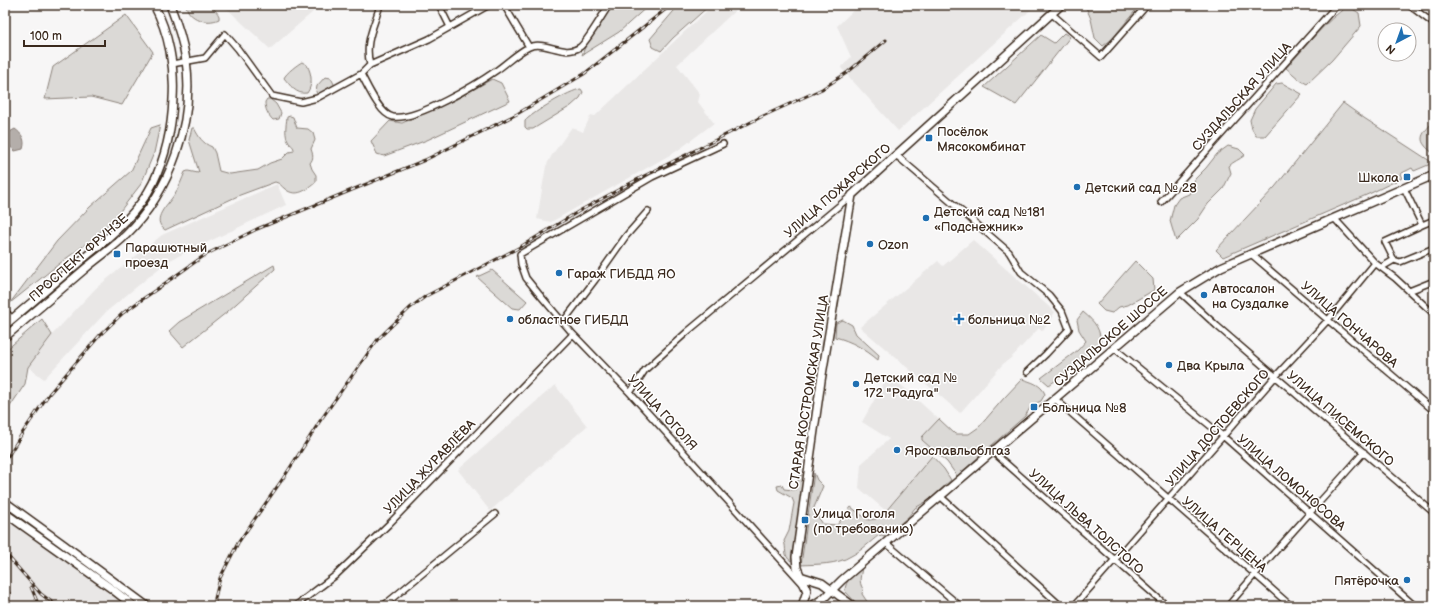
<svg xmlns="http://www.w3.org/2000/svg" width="1439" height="611" font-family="'Balsamiq Sans',sans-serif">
<rect width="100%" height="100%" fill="#f7f6f6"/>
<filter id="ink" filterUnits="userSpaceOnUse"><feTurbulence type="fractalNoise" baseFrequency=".025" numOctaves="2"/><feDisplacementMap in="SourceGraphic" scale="8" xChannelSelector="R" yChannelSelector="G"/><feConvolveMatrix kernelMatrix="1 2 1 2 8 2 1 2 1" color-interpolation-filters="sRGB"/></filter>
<g filter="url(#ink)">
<path fill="#e9e7e6" d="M223,5H321L270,49Z
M713,5H741L677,65L700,94L698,102L714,123L677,151L551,222L537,219L546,166L552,155L572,127L583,132L591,115L595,116Z
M859,5H1036L898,131L841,68L851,57L837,26Z
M277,184L286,205L168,261L106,312L44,379L28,367L52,335L96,288L162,235Z
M973,240L1055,312L1043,331L1039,328L1011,358L1003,364L960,413L860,327L938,261L943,266Z
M890,375L955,434L934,454L886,511L859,488L861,464L889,439L862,422L887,377Z
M555,385L587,426L490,511L458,470Z
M14,524L127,606H5V528Z"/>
<path fill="#dbd9d6" stroke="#8b827a" d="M186,5C200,5 212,1 219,16V19C207,25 188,19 186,5Z
M610,5H649L619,32L582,55L595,21Z
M679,5H710L673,38L661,51L653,47L650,39Z
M1085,5H1140L1112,39L1103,46L1095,38L1091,19Z
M1348,6L1359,13L1361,26L1332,60L1307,84L1300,80L1286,68C1305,48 1325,21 1348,6Z
M126,15L153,52L122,105L91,97L45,99L53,67Z
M1064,33L1070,37L1016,105L984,87L1041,35L1054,43Z
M302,62L307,65C312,74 313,85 307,93C296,95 290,85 284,78C286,73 298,64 302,62Z
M325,77L331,78L335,86L318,95L316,92L317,86Z
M492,79L501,83L510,101L427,140L384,156L377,154L371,141L390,121L402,123L455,100Z
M1282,83L1302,94L1265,136H1256L1252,129L1250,120L1255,109L1276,84Z
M581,89L583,92L580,98L571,106L533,129H527L525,127V121C532,113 570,90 581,89Z
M267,99H270L276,104L281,113L279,119L273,120C268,115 265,109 265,102Z
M1343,103L1364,118L1433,163L1414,171L1412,168L1400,174L1402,178L1371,193L1223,257L1216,250L1275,187Z
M290,116L293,117L297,128L308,129L313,133L315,140L311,149C313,155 314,158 310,163L312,169L316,175V182C307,190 296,198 285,189C281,186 280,183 275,182L240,195L165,230C150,219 168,205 174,195C179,188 182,179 185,172L188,171L198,173L199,172L189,140L192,128H194C199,137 202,143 212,147L215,153L219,171L230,174L258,170L270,163L282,159L289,152L294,151C294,146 292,146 289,143C284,135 286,126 287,117Z
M1434,121V154C1416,140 1420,136 1434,121Z
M160,125L154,153L141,184L114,219L89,242L64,260L10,303L57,241L90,207L131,171L151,128Z
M1228,146L1239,149L1245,155C1239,160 1234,161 1229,166L1231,173L1223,189L1208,204L1198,219L1176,241L1170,221L1174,205L1179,198L1189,194L1195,179L1206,168L1217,154Z
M1135,261L1153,279L1154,290L1128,305L1119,307L1112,313L1104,311L1097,304Z
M274,265L275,269L227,312L183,347L169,331L179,322Z
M492,270L527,301L520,309L512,308L477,277Z
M1083,312C1095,322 1102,330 1100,346L1065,374L1049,385L1041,378L1078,350L1086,341L1079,330L1077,320Z
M42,319L52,335L28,367L25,384L5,414V351Z
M843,320L852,325L856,334L879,355L878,360C865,349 851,341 835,337L836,323Z
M1022,379C1031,382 1041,384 1045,394L1041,401L1032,405L1025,416L957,476L947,462L922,440V437L939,419L955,434H969L979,427L1004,398Z
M932,456L944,469L951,480L929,500L915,508L908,517L884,537L879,535C870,542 861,551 851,556C837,565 817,564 801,565L814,473L817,480L823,486L813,510L823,524L837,525L851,507L868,520L876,519L886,511Z
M805,474L791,561C783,556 787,549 784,541L789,531L794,503L792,498L778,490L777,486L782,485L784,489L793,490L796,489L799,476Z
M862,567C861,576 858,581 863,589L862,594L870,606H859L845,591C845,580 854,573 862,567Z"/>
<path fill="#b4aeaa" stroke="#847972" d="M15,129C22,134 26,140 23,149L15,151C8,146 8,141 8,133Z"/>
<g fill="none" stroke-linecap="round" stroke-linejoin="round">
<defs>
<path id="street" d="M439,5L450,27
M504,5L529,47
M1409,5L1434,24
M1052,14L1101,57L1147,5
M172,64L205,58L225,34L238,49L272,96L301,102L317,98L361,74L370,65L429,39L489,5
M370,65C364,42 374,27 380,5
M361,74C367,85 380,115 393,117C416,121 477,84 497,70C507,63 518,52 529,47C545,40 564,58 580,47C587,42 603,14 609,5
M723,144L652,177L520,254L521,264L526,278L539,294L573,334L630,393L803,584
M896,155L1009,252L1021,272L1049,295L1062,311L1069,329L1046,354L1027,372
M1404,188L1422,225L1385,242L1394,260L1400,262L1434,248
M1161,202L1337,5
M1334,218L1375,263L1395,278L1434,314
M1422,225L1434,220
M1251,254L1434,411
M1382,267L1394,260
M1409,291L1434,281
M1180,292L1217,326L1434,513
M5,311L12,319
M563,322L595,280L626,236L648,211
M1114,348L1224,437L1415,606
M630,393L645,370L687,332L852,195
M1055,399L1291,606
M992,451L1167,606
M940,496L1061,606
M886,543L960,606
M295,606L336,575L389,524L573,334
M383,606L495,514
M1074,606L1275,377L1328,320L1375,263
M1228,606C1272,553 1319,504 1364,452"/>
<path id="secondary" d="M5,325C29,305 53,284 77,264C105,240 136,217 153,183C166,156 172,128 173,99C175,67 169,33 154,5
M5,337C32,314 59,291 86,268C99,257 114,247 126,235C170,192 195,122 186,60C183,41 177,23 170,5
M5,502L63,544L147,606
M5,513L112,589L134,606
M800,576L822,583L853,606
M802,606L807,591L797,568L796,557L821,381L852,195L1061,5
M812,606L824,598L842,580L1180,292L1221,267L1434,175"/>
</defs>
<use href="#street" stroke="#3b2a1e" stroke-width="8"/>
<use href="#secondary" stroke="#3b2a1e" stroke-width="10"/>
<use href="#street" stroke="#fff" stroke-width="5"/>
<use href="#secondary" stroke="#fff" stroke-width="7"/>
<defs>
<path id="rail" d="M5,461L23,432L49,394L100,335L123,313L205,255L257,229L425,160L517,114L584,74L671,5
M5,553L41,594L57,606
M31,587L39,606
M215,604V598L220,578L238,543L286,474L320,421L378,339L410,308L426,296L520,247L581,210L642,177L763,116L822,89L848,72L886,40
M6,606L9,593"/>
</defs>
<use href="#rail" stroke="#3b2a1e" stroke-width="3"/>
<use href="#rail" stroke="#fff" stroke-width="1.5" stroke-dasharray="4.5" stroke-linecap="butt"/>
</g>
</g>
<g fill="#1f6fb2" stroke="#fff" stroke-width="1.5">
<rect x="925" y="134" width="8" height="8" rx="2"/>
<rect x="1403" y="173" width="8" height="8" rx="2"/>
<circle cx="1077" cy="187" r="4"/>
<circle cx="926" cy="218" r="4"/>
<circle cx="870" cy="244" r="4"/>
<rect x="113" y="250" width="8" height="8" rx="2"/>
<circle cx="559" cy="273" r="4"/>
<circle cx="1204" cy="295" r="4"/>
<circle cx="510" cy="319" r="4"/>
<path d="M957 313h4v4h4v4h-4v4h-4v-4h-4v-4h4z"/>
<circle cx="1169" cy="365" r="4"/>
<circle cx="856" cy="384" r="4"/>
<rect x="1030" y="403" width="8" height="8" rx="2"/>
<circle cx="897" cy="450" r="4"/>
<rect x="801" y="516" width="8" height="8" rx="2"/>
<circle cx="1407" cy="580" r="4"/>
</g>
<g text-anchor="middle" stroke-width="3" stroke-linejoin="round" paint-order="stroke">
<g font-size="13" fill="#3b2a1e" stroke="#fff">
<text transform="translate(1241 96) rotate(-48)" y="5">СУЗДАЛЬСКАЯ УЛИЦА</text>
<text transform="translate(837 190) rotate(-41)" y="5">УЛИЦА ПОЖАРСКОГО</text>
<text transform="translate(78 257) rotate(-41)" y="5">ПРОСПЕКТ ФРУНЗЕ</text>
<text transform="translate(1350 324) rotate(41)" y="5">УЛИЦА ГОНЧАРОВА</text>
<text transform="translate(1110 336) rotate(-41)" y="5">СУЗДАЛЬСКОЕ ШОССЕ</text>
<text transform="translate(808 392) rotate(-81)" y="5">СТАРАЯ КОСТРОМСКАЯ УЛИЦА</text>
<text transform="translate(663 412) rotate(48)" y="5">УЛИЦА ГОГОЛЯ</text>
<text transform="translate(1341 418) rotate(41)" y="5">УЛИЦА ПИСЕМСКОГО</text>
<text transform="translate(1217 427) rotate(-49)" y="5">УЛИЦА ДОСТОЕВСКОГО</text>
<text transform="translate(429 466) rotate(-46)" y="5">УЛИЦА ЖУРАВЛЁВА</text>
<text transform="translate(1292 482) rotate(41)" y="5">УЛИЦА ЛОМОНОСОВА</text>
<text transform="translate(1087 521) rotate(42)" y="5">УЛИЦА ЛЬВА ТОЛСТОГО</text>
<text transform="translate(1225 534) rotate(41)" y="5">УЛИЦА ГЕРЦЕНА</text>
</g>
<g font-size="13" fill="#3b2a1e" stroke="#fff" text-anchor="start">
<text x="937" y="136">Посёлок<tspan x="937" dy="15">Мясокомбинат</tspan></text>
<text x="1399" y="182" text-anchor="end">Школа</text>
<text x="1085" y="192">Детский сад № 28</text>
<text x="934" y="216">Детский сад №181<tspan x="934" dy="15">«Подснежник»</tspan></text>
<text x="878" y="249">Ozon</text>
<text x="125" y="252">Парашютный<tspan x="125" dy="15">проезд</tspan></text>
<text x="567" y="278">Гараж ГИБДД ЯО</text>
<text x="1212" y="293">Автосалон<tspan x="1212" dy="15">на Суздалке</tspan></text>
<text x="518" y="324">областное ГИБДД</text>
<text x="968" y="324">больница №2</text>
<text x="1177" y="370">Два Крыла</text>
<text x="864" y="382">Детский сад №<tspan x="864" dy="15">172 "Радуга"</tspan></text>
<text x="1042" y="412">Больница №8</text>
<text x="905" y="455">Ярославльоблгаз</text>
<text x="813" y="518">Улица Гоголя<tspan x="813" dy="15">(по требованию)</tspan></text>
<text x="1399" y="585" text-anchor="end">Пятёрочка</text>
</g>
</g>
<rect width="1439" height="611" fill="none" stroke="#fff" stroke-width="20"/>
<rect x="10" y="10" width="1419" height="591" fill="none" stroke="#3b2a1e" stroke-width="1.5" filter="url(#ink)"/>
<g transform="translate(1397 42) rotate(221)"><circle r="19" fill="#ffffff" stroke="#b1aaa5"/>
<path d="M0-3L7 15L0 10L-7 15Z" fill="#1f6fb2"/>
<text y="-6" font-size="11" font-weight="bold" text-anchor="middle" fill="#3b2a1e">N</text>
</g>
<path d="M24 40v6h81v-6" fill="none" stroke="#3b2a1e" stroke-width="2"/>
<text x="30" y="40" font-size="12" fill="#3b2a1e" stroke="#ffffff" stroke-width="3" paint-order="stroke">100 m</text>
</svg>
